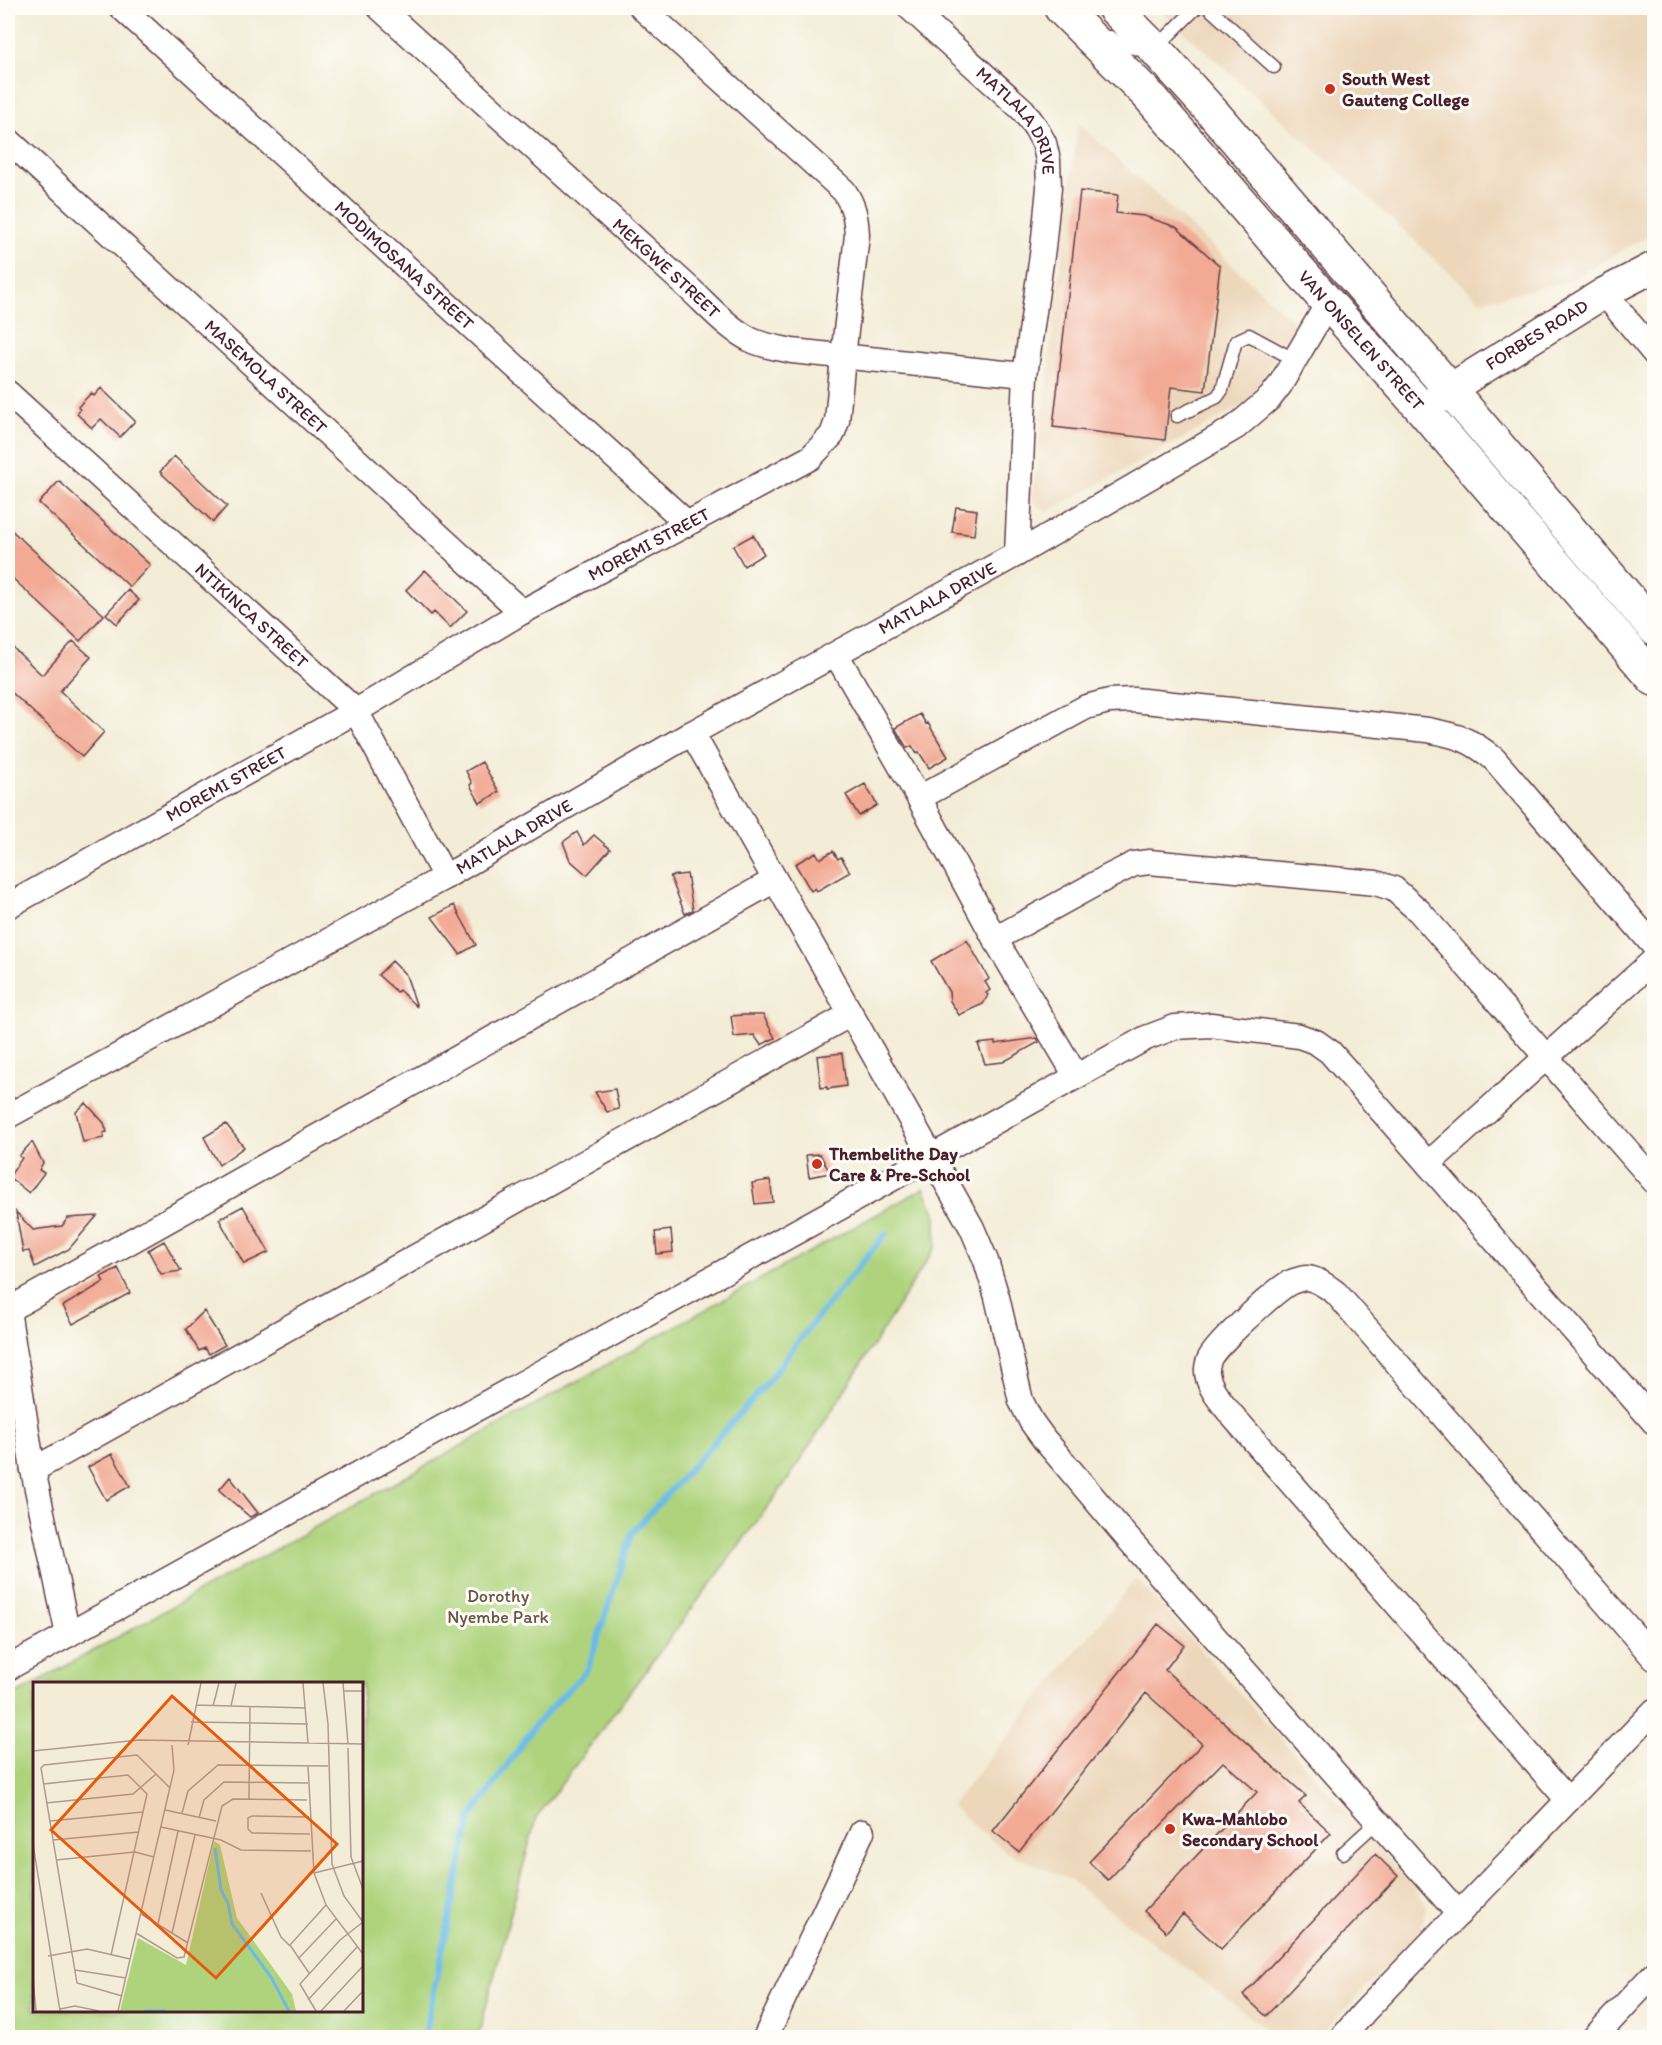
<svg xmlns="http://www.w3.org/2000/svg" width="1662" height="2045" font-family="Itim,sans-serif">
<rect width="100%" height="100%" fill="#fdfcf7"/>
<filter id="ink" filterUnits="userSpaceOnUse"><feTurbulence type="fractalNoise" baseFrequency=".0167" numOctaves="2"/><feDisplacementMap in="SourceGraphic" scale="12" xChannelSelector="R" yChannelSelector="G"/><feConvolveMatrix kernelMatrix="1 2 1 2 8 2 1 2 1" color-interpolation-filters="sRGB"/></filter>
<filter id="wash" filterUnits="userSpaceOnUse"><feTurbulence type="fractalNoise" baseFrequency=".008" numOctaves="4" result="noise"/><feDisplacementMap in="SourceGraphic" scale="24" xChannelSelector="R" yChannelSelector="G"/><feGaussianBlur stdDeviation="1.35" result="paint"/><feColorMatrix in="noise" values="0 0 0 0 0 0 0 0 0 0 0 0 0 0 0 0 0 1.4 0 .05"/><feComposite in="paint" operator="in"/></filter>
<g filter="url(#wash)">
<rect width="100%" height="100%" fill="#f3ecd6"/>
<path fill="#edd7bb" d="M1157,8H1654V232L1566,282L1480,301L1339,171Z
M1078,123L1296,324L1246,404L1047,512L1032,501Z
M1136,1578L1416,1889L1426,1905L1421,1931L1318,2037H1277L1070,1880L1006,1852L951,1806Z"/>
<path fill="#aed37c" stroke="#7c7954" stroke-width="1.5" d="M924,1188L936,1215V1246L789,1478L536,1818L478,2037H8V1699L34,1684V2010H362V1684L35,1683Z"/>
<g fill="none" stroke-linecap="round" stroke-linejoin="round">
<path stroke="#6bbbe6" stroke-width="6" d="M424,2038L470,1819L534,1726L588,1669L632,1533L763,1388L803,1335L886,1233"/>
</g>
<g id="blocks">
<path fill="#f2aa95" d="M1080,191L1118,195L1116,213L1144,216L1176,227L1220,266L1205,391L1171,387L1165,440L1053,427Z
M101,388L135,421L120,437L101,419L92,428L77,414L80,410L78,407L91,393L94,396Z
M174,456L227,506L213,522L160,472Z
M59,481L150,565L130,587L39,503Z
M956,507L977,510L974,535L952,532Z
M8,527L104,615L80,641L8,574Z
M753,535L764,554L744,566L733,546Z
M425,570L467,611L450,628L434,612L431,615L406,590Z
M128,590L139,600L117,624L106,614Z
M73,641L91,657L60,691L104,732L82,757L8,689V643L42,675Z
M920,714L926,724L928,723L948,757L929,768L919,752L917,754L912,746L907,748L895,728Z
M482,762L499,792L480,803L470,785L472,783L466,771Z
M865,784L877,805L859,816L846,795Z
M577,832L584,845L594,835L610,849L587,875L570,860L563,842Z
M833,851L838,859L841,857L850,872L817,891L815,888L811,891L795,864L816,852L820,859Z
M687,874L693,910L685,914L670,876Z
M454,905L476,945L460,954L432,917Z
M967,940L989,979L985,982L990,990L986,993L988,995L983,1004L959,1015L950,1001L949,992L931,961Z
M392,961L406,975L417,1007L399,990L397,992L378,975Z
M743,1015H763L775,1038L761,1045L754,1035L734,1037L731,1016Z
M1037,1038L1039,1042L1003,1062L985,1064L978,1044L995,1042V1044Z
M842,1053L846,1086L827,1089V1087L821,1088L817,1056Z
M615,1089L619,1109L607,1112L595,1092Z
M86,1103L104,1123L107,1132L103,1133L104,1138L83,1142L76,1112Z
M226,1124L244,1147L219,1165L204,1137Z
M32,1142L43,1163L39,1170L44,1173L29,1193L9,1177L22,1158L19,1156Z
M820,1154L830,1173L809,1177L806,1155Z
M770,1180L773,1202L755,1204L752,1183Z
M243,1206L269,1252L244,1264L219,1219Z
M16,1212L33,1230L62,1226L68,1218L97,1216L69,1249L35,1267L29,1251L23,1252Z
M671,1230L673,1252L657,1254L655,1232Z
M164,1241L181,1271L161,1274L148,1250Z
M118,1268L130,1293L73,1324L63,1306L104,1282L101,1277Z
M204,1311L225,1345L209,1354L205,1348L199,1351L186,1329Z
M112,1454L130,1486L106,1500L88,1467Z
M230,1477L258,1513L250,1517L219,1490Z
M1158,1624L1184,1645L1165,1670L1306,1796L1299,1803L1331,1833L1221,1949L1183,1914L1166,1932L1144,1911L1257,1792L1223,1762L1108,1880L1089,1862L1202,1744L1146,1693L1019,1852L993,1831Z
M1375,1854L1398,1876L1266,2016L1243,1995Z"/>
</g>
</g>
<g filter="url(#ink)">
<use href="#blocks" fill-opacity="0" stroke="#633e45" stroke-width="1.5"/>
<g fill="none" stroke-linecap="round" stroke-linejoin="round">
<defs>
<path id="service" d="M1209,8L1274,67
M1110,37C1124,48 1136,50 1155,49L1196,8
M1177,416L1217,397L1222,390L1236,341L1249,335L1295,360
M1343,1853L1377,1822"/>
<g id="minor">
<path id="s1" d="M122,8L687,523"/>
<path id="s2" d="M380,8L692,291C710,308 729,329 751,340C764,346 778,348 792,351L1025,375"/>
<path id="s3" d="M910,8L1023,110L1036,128L1044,143L1048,160L1049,188L1043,248L1025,375L1017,554"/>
<path id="s4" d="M8,140L522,612"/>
<path d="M1604,293L1654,353"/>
<path id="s5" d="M8,393L356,711L445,877"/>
<path d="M836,654L919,798L995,939L1076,1076"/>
<path d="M692,733L972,1228L986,1261L997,1297L1021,1401L1031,1421L1044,1439L1124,1534L1459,1914"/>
<path d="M919,798L1086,707L1109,701L1134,700L1428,730C1458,736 1470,739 1494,759L1654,946"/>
<path id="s6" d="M8,906L356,711L522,612L810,458L832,435L837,421L843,357L857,235C856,217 854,206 844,191L642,8"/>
<path d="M995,939L1108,877L1134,864L1149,862L1376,883L1394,889L1419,911L1654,1181"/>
<path id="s7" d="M8,1116L445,877L692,733L1017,554L1236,427L1270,398L1280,385L1328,303"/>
<path d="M1428,1164L1654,960"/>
<path d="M8,1310L775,880"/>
<path d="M8,1310L33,1470L68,1635"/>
<path d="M33,1470L851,1014"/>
<path d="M8,1668L1146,1038L1175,1027L1211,1025L1299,1036L1316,1042L1330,1052L1654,1422"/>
<path d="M1568,1800L1230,1413C1221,1401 1206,1385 1207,1369C1207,1366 1208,1363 1209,1360C1214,1346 1275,1291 1289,1283C1294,1281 1302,1278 1307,1278C1318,1279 1328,1287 1336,1293L1654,1658"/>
<path d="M765,2038L862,1832"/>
<path d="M1342,2038L1364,2012L1654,1711"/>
<path d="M1594,2038L1654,1974"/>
</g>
<g id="tertiary">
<path id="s8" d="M1430,405L1450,389L1604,293L1654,267"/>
</g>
<g id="secondary">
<path id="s9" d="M1061,8L1147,94L1328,303L1423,410L1654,679"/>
<path d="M1114,8L1155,49L1214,114L1654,628"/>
</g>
</defs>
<use href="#service" stroke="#633e45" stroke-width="15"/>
<use href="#minor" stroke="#633e45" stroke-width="27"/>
<use href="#tertiary" stroke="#633e45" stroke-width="33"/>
<use href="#secondary" stroke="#633e45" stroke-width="36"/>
<use href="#service" stroke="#fff" stroke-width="12"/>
<use href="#minor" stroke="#fff" stroke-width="24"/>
<use href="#tertiary" stroke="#fff" stroke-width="30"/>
<use href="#secondary" stroke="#fff" stroke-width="33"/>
</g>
</g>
<g fill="#c8321e" stroke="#fdfcf7" stroke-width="2">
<circle cx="1330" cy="89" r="6"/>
<circle cx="817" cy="1164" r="6"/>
<circle cx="1170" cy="1829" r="6"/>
</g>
<g text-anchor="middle" stroke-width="6" stroke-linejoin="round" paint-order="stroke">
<g font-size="18" font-weight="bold" fill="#4a1f2b" stroke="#fdfcf7" text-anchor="start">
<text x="1342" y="85">South West<tspan x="1342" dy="21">Gauteng College</tspan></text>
<text x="829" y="1160">Thembelithe Day<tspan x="829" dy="21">Care &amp; Pre-School</tspan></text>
<text x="1182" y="1825">Kwa-Mahlobo<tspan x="1182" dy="21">Secondary School</tspan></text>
</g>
<g font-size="18" fill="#4a1f2b" stroke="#fdfcf7">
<text dy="6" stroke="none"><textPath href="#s3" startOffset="158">MATLALA DRIVE</textPath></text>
<text dy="6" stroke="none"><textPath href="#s1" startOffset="382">MODIMOSANA STREET</textPath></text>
<text dy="6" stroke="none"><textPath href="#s2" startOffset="387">MEKGWE STREET</textPath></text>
<text dy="6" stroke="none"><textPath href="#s8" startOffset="128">FORBES ROAD</textPath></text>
<text dy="6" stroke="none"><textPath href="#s9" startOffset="448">VAN ONSELEN STREET</textPath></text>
<text dy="6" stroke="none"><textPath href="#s4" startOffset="350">MASEMOLA STREET</textPath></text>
<text dy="6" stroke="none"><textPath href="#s6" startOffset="736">MOREMI STREET</textPath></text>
<text dy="6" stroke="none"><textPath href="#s7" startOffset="1064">MATLALA DRIVE</textPath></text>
<text dy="6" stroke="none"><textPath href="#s5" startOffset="330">NTIKINCA STREET</textPath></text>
<text dy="6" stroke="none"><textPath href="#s6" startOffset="250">MOREMI STREET</textPath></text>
<text dy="6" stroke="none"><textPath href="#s7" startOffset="578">MATLALA DRIVE</textPath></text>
</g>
<g font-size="18" fill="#685543" stroke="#fdfcf7">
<text x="498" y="1602">Dorothy<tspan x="498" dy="21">Nyembe Park</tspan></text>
</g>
</g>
<g transform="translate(33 1682)">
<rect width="330" height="330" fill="#f3ecd6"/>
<path d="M181,159L187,163L204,236L259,312L263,329H87L105,256L153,283Z" fill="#aed37c"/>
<path fill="none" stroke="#6bbbe6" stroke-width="3" d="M182,166L188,208L195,221L199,242L238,295L256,329M111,329H133"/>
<path fill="none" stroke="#af9a92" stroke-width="1.5" d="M270,1L275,61M290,1L295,42L299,182L311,214L330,240M310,1L315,62M311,9H330M163,23L273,26M180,24L186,1M198,24L203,1M158,40L275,42M155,63L168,1M315,66L318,175L330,207M0,69L106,58L330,62M275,84L281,191L293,223L330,272M10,102L95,93L114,112L78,273M216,117L217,24M13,121L100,112L123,92M132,128L183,139M149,131L155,109L185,83L295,84M276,135L219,134L215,136V147L219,151L277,152M166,136L171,118L191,100L275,101M17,139L110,130M128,145L188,158L208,168L278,169M20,158L106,150M0,162L27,329M23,178L102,170L121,175M281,191L330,179M228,211L248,255L257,264M108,232L155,261M125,242L145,149M103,251L144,276L151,275L189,124L200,117L274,118M139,251L162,153M15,274L54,267L97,277M265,277L303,237M42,288L93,296M276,291L257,263L293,223M0,296L3,329M89,314L44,301L8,86L11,83L104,73L137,106M275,318L324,265M27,327L42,324L66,329M85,329L141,88L139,63M283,329L267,302L307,258L330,240M288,329L330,284M311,329L330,309"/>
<path fill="#e8590c" fill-opacity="0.15" stroke="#e8590c" stroke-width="3" d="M139,14L304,162L183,296L18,148Z"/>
<rect width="330" height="330" fill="none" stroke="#4a1f2b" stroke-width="3"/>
</g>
<rect width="1662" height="2045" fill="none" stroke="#fdfcf7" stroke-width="30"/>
</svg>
